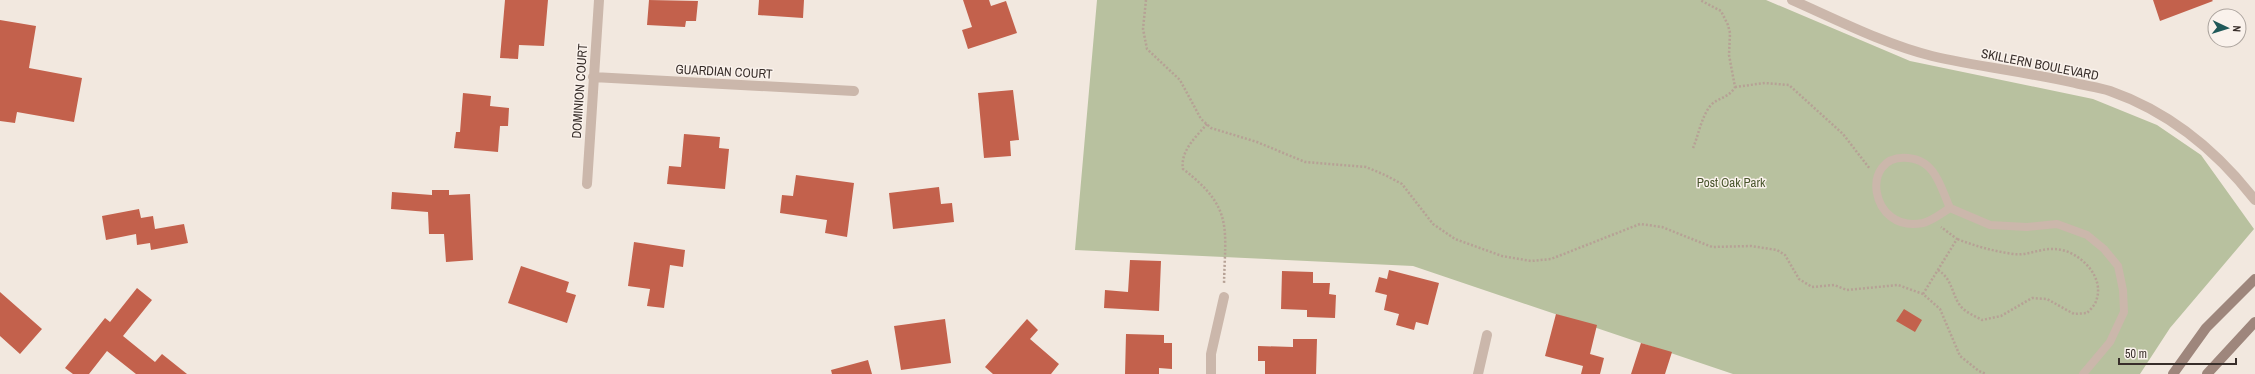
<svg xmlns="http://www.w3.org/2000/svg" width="2255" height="374" font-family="'Archivo Narrow',sans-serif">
<rect width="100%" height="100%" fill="#f2e8df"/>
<path fill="#b8c19f" d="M1097,0H1766L1910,61L2093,99L2157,125L2201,155L2254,229L2170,328L2140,374H1733L1413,266L1075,250Z"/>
<path fill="#c3614c" d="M505,0H548L544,46L519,45L518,59L500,58Z
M649,0L698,1L696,21H686L685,27L647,25Z
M759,0H804L803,18L758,15Z
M963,0H989L991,6L1006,1L1017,33L968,49L962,30L972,27Z
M2153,0H2212L2213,1L2160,21Z
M0,20L36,26L29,68L82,78L74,122L17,112L15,123L0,121Z
M1013,90L1019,140L1010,141L1011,156L984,158L978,93Z
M463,93L491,96L490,106L509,108L508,126H500L498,152L454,148L456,132H460Z
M684,134L720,137L719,148L729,149L725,189L667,184L669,166L681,167Z
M796,175L854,183L847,237L825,233L827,220L780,213L782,195L793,196Z
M939,187L941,204L952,203L954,222L893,229L889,193Z
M432,190H449V195L470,194L473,260L446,262L444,234H429L428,212L391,209L392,192L432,195Z
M139,209L141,218L153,216L155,229L184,224L188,243L151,250L150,243L137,245L136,234L106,240L102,216Z
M634,242L685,250L683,267L670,265L664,308L647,306L650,289L628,286Z
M1130,260L1161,261L1159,311L1104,308L1105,290L1128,292Z
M521,266L569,282L566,292L576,295L567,323L508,303Z
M1389,270L1439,283L1428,325L1416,322L1414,330L1396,325L1399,314L1384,310L1387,295L1375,292L1379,277L1387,279Z
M1282,271L1313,272V283H1330L1329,294L1336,295L1335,318L1307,317V310L1281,309Z
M137,288L152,300L123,336L155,362L162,354L187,374H136L107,351L89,374H73L65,368L105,318L110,322Z
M0,292L42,329L20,354L0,336Z
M1904,309L1922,320L1915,332L1896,321Z
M1556,314L1597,325L1590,354L1604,358L1600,374H1581L1583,366L1545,356Z
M945,319L951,363L901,370L894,326Z
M1027,319L1038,330L1030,339L1059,364L1051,374H993L985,367Z
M1126,334L1164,335V343H1172V369L1159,368V374H1125Z
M1293,339H1317L1316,374H1265V361H1258V346L1293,347Z
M1641,343L1672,352L1665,374H1631Z
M868,360L872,374H832L831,370Z"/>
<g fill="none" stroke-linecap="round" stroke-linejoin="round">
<path stroke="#b6a195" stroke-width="2.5" stroke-dasharray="2 2" stroke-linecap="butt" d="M1146,0L1143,29L1147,49L1180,80L1201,119L1211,128L1257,142L1305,162L1366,167L1385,175L1402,184L1433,224L1455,239L1502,256L1531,261L1551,259L1640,224L1662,227L1712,247L1751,246L1777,250L1785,255L1799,279L1812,287L1834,285L1847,290L1898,285L1923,294L1940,309L1960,356L1979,371L1986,374
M1735,87L1765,83L1789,85L1843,134L1870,169
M1207,124C1196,137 1180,151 1183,169C1234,208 1225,228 1224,285
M1693,148C1699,134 1701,117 1711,105C1719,97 1729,98 1735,87L1729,55L1730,33L1728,25L1721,11L1700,0
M1938,270C1952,279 1951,291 1959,304C1964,312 1975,316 1982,320L2001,316L2032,298L2047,299L2074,314L2087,313C2090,310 2095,305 2096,301C2106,276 2078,250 2055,249C2041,248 2027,256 2013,254C1993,251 1975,246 1957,239
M1923,294L1957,239L1941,227"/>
<path stroke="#cbb7ab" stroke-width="8" d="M1950,208C1942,213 1932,221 1923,223C1869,234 1859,153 1908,158C1919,159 1929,165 1935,175C1941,184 1945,197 1950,208L1990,225L2027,227L2057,224L2087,235L2104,249L2118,266L2123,290L2124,312L2110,342L2083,374"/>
<path stroke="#cbb7ab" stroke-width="10" d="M593,77L854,91
M587,184L599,0
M1211,374V354L1224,297
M1478,374L1487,335"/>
<path stroke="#cbb7ab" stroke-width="10" d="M1792,0C1835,19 1886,45 1932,56C1979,67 2027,72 2075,83C2086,86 2099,87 2110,91C2170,112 2217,151 2255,200"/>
<path stroke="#9e867c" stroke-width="10" d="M2173,374L2206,328L2255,279
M2207,374L2255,322"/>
</g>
<g text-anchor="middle" stroke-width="3" stroke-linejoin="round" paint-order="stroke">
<g font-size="13" fill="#382e2a" stroke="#faf2ec">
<text transform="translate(2040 64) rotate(11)" y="5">SKILLERN BOULEVARD</text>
<text transform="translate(724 71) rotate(3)" y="5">GUARDIAN COURT</text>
<text transform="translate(579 91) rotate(-86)" y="5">DOMINION COURT</text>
</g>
<g font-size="13" fill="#4a562e" stroke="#faf2ec">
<text x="1731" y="187">Post Oak Park</text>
</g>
</g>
<g transform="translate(2227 28) rotate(94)"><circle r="19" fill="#faf2ec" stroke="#aca49e"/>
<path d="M0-3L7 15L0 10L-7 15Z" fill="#205959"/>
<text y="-6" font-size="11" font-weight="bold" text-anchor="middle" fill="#382e2a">N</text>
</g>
<path d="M2119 358v6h117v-6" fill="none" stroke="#382e2a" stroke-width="2"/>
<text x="2125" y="358" font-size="12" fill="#382e2a" stroke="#faf2ec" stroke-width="3" paint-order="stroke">50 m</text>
</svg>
